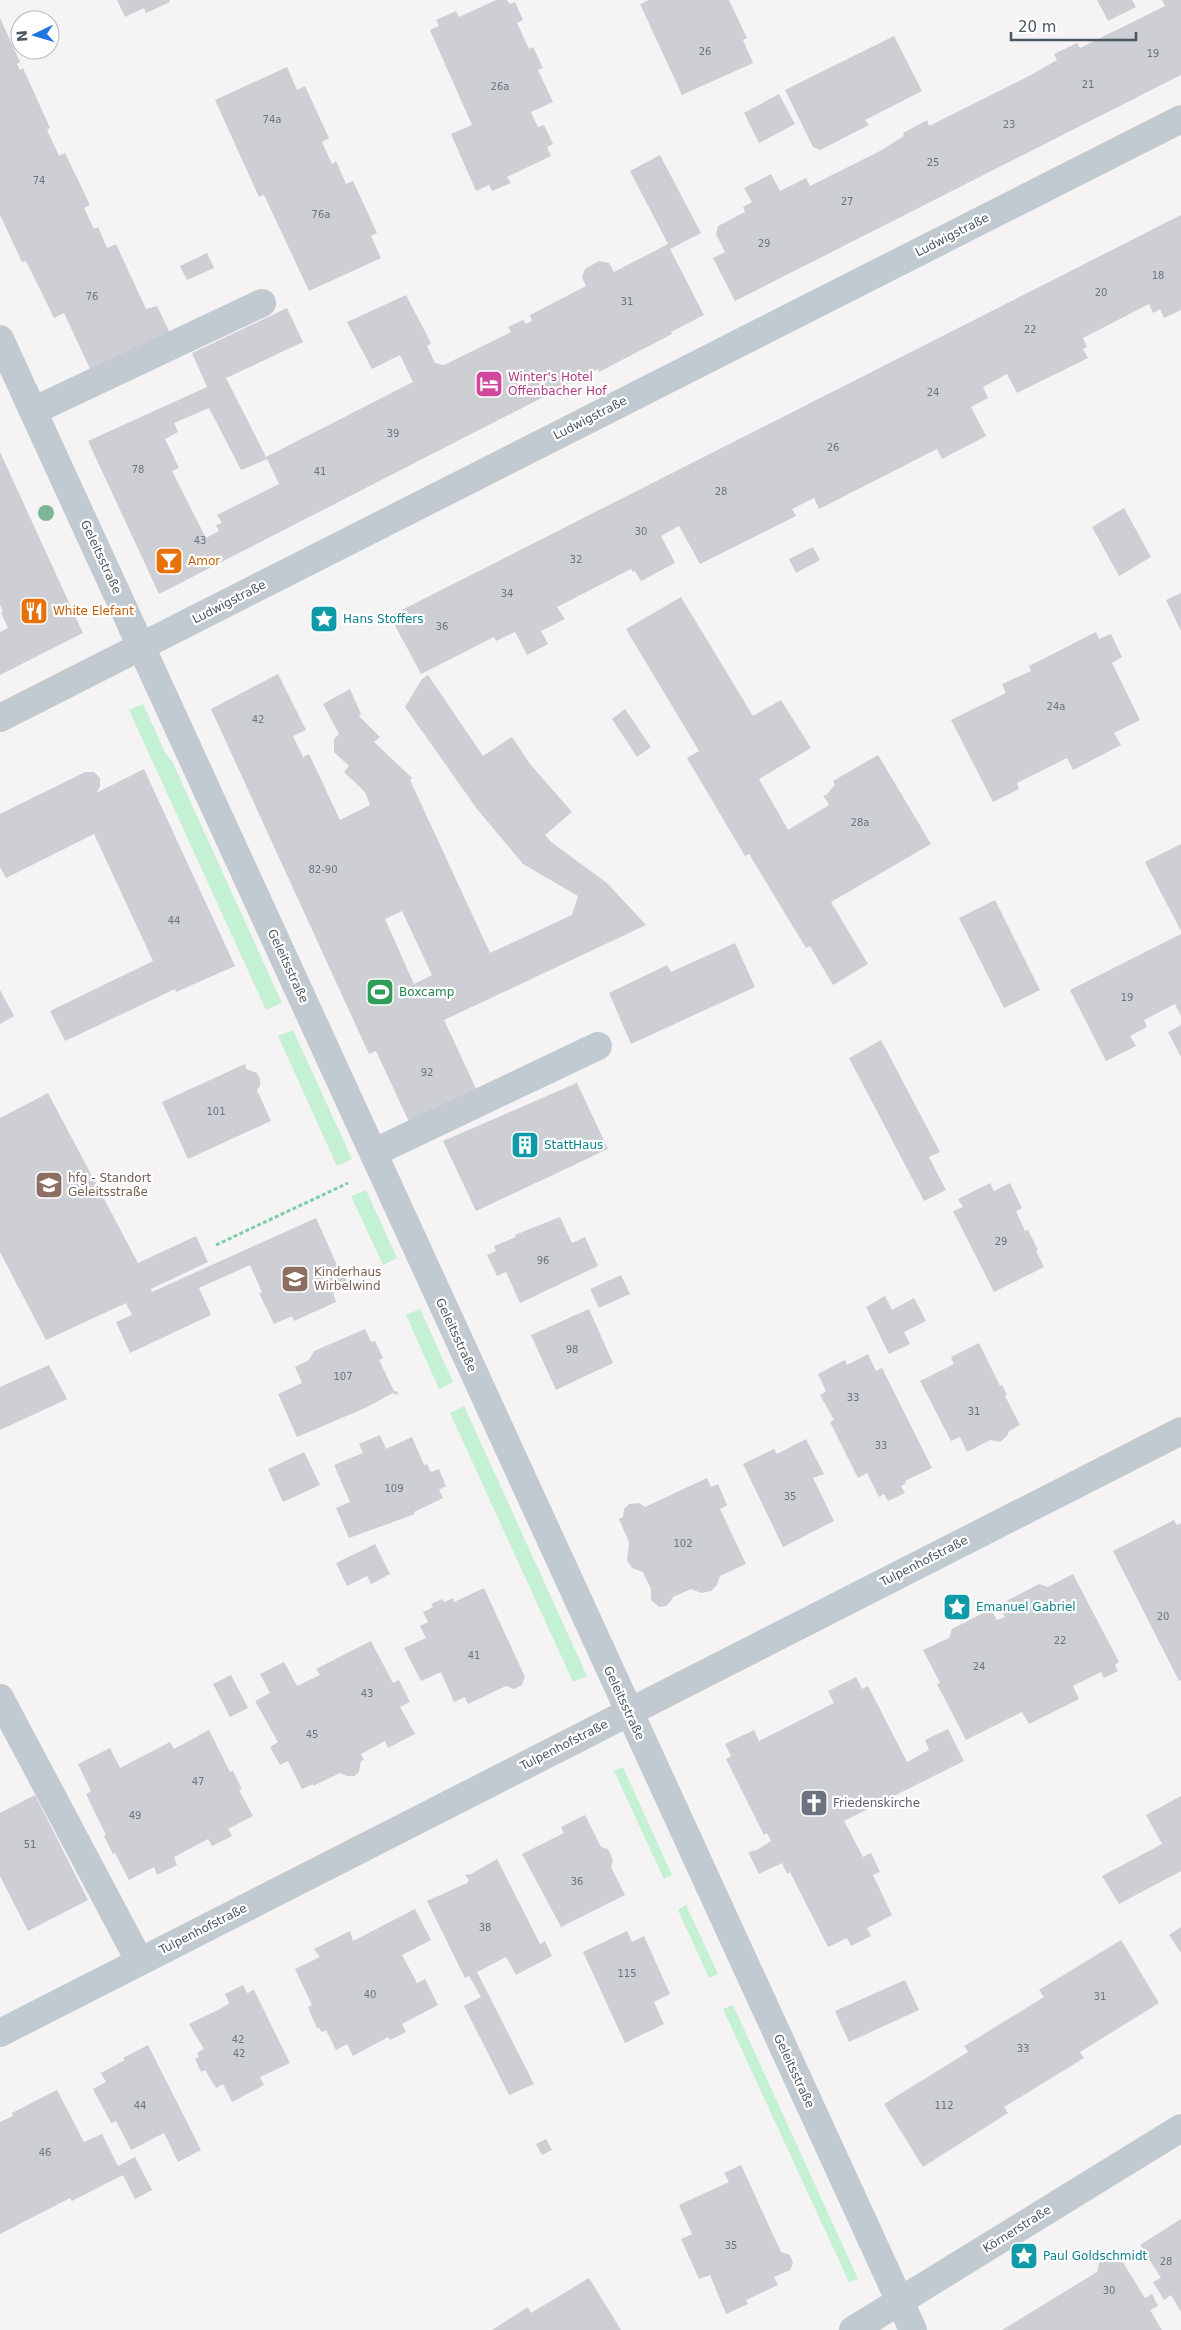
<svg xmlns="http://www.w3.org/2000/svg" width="1181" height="2330" font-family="'DejaVu Sans',sans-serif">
<rect width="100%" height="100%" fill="#f5f3f3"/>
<path fill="#c4f0d4" d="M143,704L166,754L172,761L282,1003L266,1010L129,710Z
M293,1030L352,1159L337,1166L278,1036Z
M366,1190L397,1258L383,1265L351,1196Z
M420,1309L453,1382L439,1389L406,1315Z
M464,1406L587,1676L573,1682L450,1413Z
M623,1767L672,1875L664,1879L614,1771Z
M686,1905L718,1974L709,1978L678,1910Z
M733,2005L858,2279L849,2282L723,2009Z"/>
<path fill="#cdcfd4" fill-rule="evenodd" d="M117,0H169L170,2L146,13L144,8L125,17Z
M496,0H507L510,4L515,2L523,20L517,23L529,49L533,47L543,68L538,70L553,102L531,112L538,127L544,125L553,144L547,147L551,156L507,177L511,183L492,191L489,185L476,191L451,134L472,125L430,30L439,26L436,20L456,11L459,17Z
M649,0H729L747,38L743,40L753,63L682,95L640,4Z
M1097,0H1132L1136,7L1108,21Z
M1162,0H1181V75L735,301L713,258L725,252L716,234L718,226L745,212L743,207L752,202L744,188L771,174L780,191L806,178L810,186L880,151L904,136L903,133L927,120L929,126L1031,75L1057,60L1054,54L1077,43L1080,48L1165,6Z
M0,18L20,62L17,64L20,70L23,68L50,128L47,130L49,134L59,156L65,153L90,205L84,208L94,229L98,227L107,248L116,244L146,309L157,306L170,333L91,371L64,313L54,318L26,261L22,262L0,215Z
M894,36L922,91L865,120L869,125L820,150L813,147L785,90Z
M287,67L297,90L305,86L329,138L322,142L332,164L336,161L346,184L353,181L377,233L371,236L381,258L309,291L264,195L259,197L215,100Z
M779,94L795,124L759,143L744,113Z
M660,155L701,233L670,249L704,315L671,332L672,334L599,372L598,369L159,594L88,441L207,387L192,353L287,308L303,342L226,378L266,457L413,382L400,355L372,369L347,322L406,295L431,343L427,346L435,363L444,365L511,332L508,327L523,320L526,324L532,321L530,315L586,286L582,277L585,269L599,261L609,263L614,272L668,244L630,171ZM209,408L241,470L267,459L279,484L217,515L222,523L216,525L219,531L206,538L172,471L179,468L165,439L178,432L174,423Z
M1181,215V310L1164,318L1160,309L1153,313L1149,304L1083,338L1087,347L1083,349L1088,358L1017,393L1007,374L983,387L988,398L971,407L986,436L942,459L937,449L819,509L814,498L792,509L796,516L700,564L679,526L661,536L675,563L641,581L635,571L633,572L631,569L557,607L565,619L541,631L548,644L527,655L515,632L496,641L494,637L421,674L390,616Z
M207,253L214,268L187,280L180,266Z
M0,452L83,633L0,675V632L8,628L1,613L3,612L0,604Z
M1124,508L1151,557L1119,576L1092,527Z
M813,547L820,560L796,573L789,559Z
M1181,593V631L1166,600Z
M681,597L753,716L781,700L811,748L759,779L788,830L829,805L823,795H826L835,785L833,781L878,755L931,844L831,902L868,964L833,985L810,946L806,948L749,854L745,856L687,758L699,751L626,629Z
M1096,632L1099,639L1111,634L1122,657L1112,663L1140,720L1114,733L1121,745L1073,770L1067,758L1017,783L1019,789L993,802L951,720L1006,693L1002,684L1031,671L1029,666Z
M278,674L306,730L293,736L303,757L309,754L340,820L370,805L365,792L344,772L349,766L334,752V739L339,734L323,704L350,689L361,714L359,716L380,737L374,742L412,778L410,780L490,953L572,915L578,896L523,864L477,809L405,707L422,679L428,675L483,756L512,737L530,764L572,812L545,835L551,842L607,883L646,925L444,1020L478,1093L410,1124L376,1051L369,1054L211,709ZM402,911L432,975L414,984L385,919Z
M625,709L651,747L637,757L612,719Z
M144,769L235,966L176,992L175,989L65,1041L50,1011L153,961L94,834L6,878L0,867V814L85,772H94L100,778V787L96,793Z
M1181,844V931L1145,862Z
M995,900L1040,990L1004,1008L959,918Z
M1181,934V1016L1175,1004L1144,1020L1147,1027L1130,1036L1136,1046L1106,1061L1070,990Z
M735,943L755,987L631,1044L609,993L667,965L671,972Z
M0,990L14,1016L0,1024Z
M1181,1025V1057L1168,1032Z
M881,1040L940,1152L929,1157L946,1190L924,1201L849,1058Z
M245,1064L246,1069L257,1073L260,1079V1086L257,1090L271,1121L188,1159L162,1102Z
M577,1083L608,1149L476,1211L443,1141Z
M48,1093L138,1263L196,1236L208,1262L151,1289L152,1292L316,1218L337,1265L339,1264L347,1281L344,1282L346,1287L333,1293L336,1302L294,1321L292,1316L274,1324L259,1293L262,1292L250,1265L199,1288L211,1315L130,1353L116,1322L132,1315L126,1303L46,1340L0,1252V1118Z
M990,1183L994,1191L1010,1183L1022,1208L1016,1211L1025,1231L1028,1230L1038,1250L1036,1251L1044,1267L994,1292L953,1211L963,1207L958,1199Z
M560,1217L572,1243L585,1237L598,1266L520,1303L506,1272L497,1276L487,1255L496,1251L494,1246L516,1237L515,1235Z
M621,1275L630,1294L599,1308L590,1289Z
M885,1296L892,1310L914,1298L926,1321L904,1332L910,1344L889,1354L866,1307Z
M589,1309L613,1363L556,1390L531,1335Z
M365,1329L371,1342L375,1341L383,1358L379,1360L394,1391L398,1392L397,1395L393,1393L365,1408L297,1437L278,1394L302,1383L295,1367L309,1360L314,1351Z
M979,1343L1000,1386L1002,1385L1007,1395L1005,1396L1020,1425L1009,1431L1007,1436L1000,1442L990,1440L967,1452L960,1437L951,1441L920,1381L954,1364L951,1357Z
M868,1354L876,1371L882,1368L932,1468L905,1481L906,1483L901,1486L905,1493L888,1501L884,1494L879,1497L867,1473L858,1478L830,1422L834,1420L820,1395L826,1391L818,1374L845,1360L847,1365Z
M49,1365L67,1399L0,1430V1387Z
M380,1435L386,1449L412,1437L424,1465L427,1464L431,1472L439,1469L446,1486L439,1490L443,1498L414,1512L415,1514L349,1538L336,1508L350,1502L334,1465L363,1453L359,1444Z
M806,1439L824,1474L813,1478L834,1521L783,1547L743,1464L774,1449L777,1454Z
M304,1452L320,1485L283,1502L268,1469Z
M707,1478L711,1487L718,1484L727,1505L720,1509L746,1564L720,1576L717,1585L711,1591L701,1593L691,1589L673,1597L671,1601L666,1606L659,1607L651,1600V1589L643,1572L632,1568L627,1561L629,1542L619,1519L623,1517L624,1509L629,1504L639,1503L645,1507Z
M1174,1520L1177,1525L1181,1523V1680L1179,1681L1113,1551Z
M375,1544L390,1574L371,1584L367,1576L347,1586L336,1563Z
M1073,1574L1119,1662L1115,1665L1118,1671L1104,1678L1101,1672L1073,1686L1079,1699L1029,1724L1022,1712L966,1740L937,1684L940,1683L923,1650L949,1638L952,1629L991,1609L997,1620L1005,1617L999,1605L1039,1584L1048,1587Z
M484,1588L525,1677L522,1685L514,1689L506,1686L468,1704L465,1697L454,1702L441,1672L421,1681L404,1648L426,1638L420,1626L428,1622L423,1612L433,1607L431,1604L442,1599L444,1602L453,1598L454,1602Z
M371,1641L393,1683L399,1680L410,1702L400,1707L415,1734L388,1748L385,1741L361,1754L364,1760L361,1761L359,1772L354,1776H347L340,1773L313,1786V1784L302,1789L288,1761L280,1765L270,1747L278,1742L255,1701L270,1693L260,1674L284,1662L297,1686L320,1675L316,1669Z
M231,1675L248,1708L230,1717L213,1684Z
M856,1677L862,1689L868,1686L907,1762L929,1750L925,1740L948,1729L964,1761L844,1821L863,1857L871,1853L880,1872L873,1875L892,1915L867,1928L871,1936L851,1946L847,1938L828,1947L790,1872L787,1874L782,1863L759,1874L748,1852L757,1850L771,1841L767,1833L764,1835L726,1759L731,1756L725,1744L754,1730L759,1741L834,1703L828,1691Z
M209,1730L230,1772L233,1771L242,1789L239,1790L253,1816L228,1829L232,1836L212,1846L208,1839L174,1857L177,1865L157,1875L154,1867L129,1880L115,1853L113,1854L104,1836L106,1835L86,1794L91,1791L78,1764L110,1748L120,1768L170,1742L174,1749Z
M35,1795L88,1900L28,1931L0,1876V1813Z
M1181,1796V1871L1119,1904L1102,1876L1162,1844L1146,1815Z
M585,1815L601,1847L608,1849L613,1860L611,1867L625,1895L561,1927L522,1854L564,1833L561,1827Z
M497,1859L540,1944L545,1941L552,1956L516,1975L506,1957L477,1972L534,2084L509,2095L464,2006L481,1997L469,1976L465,1978L427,1901L467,1883L469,1880L465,1875L471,1874Z
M415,1909L431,1940L402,1955L417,1983L425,1979L438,2005L402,2024L406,2032L390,2040L388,2037L353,2056L347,2044L336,2050L326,2030L322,2032L319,2028H317L310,2013L308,2007L312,2005L295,1969L320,1957L314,1949L350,1931L353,1941Z
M1181,1927V1953L1169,1935Z
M627,1931L632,1942L644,1936L670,1994L654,2002L664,2024L625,2043L583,1952Z
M1121,1940L1159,2003L1080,2052L1084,2058L1004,2107L1008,2113L923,2167L884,2104L968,2052L964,2046L966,2045L1044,1997L1039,1990Z
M905,1980L919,2010L849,2042L835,2011Z
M243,1985L247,1993L254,1990L290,2063L260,2077L264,2085L232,2102L223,2084L216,2088L205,2070L201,2072L195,2059L199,2057L197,2053L204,2049L189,2024L222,2008L229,2003L225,1994Z
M148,2045L201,2150L178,2162L164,2133L131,2150L116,2121L111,2123L93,2089L106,2082L101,2073L125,2060L123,2058Z
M57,2090L84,2142L102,2134L118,2166L135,2157L152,2190L135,2199L123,2175L72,2201L70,2198L0,2234V2122L13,2116L12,2113Z
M546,2139L552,2150L542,2155L536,2144Z
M741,2165L781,2252L790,2255L793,2263L790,2270L774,2277L778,2285L746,2300L748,2304L726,2314L710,2275L699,2279L681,2239L692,2234L679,2205L729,2182L724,2173Z
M1181,2219V2312L1171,2295L1164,2300L1153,2282L1161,2278L1140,2245Z
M1106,2255L1116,2258L1119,2256L1145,2298L1152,2294L1158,2306L1150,2310L1162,2330H1002L1097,2272L1100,2259Z
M589,2278L621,2330H492L528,2307L531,2313Z"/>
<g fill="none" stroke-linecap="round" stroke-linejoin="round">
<path stroke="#7ccea4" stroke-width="3" stroke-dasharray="4 2.5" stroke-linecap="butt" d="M216,1245L348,1183"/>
<path stroke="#c1cad1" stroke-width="28" d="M0,339L913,2330
M33,411L262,303
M0,718L1181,119
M373,1153L598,1046
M0,1698L140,1962
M0,2033L1181,1431
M853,2330L1181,2128"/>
</g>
<circle fill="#7db598" cx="46" cy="513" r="8"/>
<defs>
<symbol id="hotel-square" viewBox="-11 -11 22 22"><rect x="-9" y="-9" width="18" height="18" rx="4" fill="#d1479c" stroke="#fff"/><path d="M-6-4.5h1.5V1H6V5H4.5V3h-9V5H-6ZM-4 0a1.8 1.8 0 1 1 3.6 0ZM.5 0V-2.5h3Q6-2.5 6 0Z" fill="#fff"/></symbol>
<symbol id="bar-square" viewBox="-11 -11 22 22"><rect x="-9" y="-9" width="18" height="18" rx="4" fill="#e8710a" stroke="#fff"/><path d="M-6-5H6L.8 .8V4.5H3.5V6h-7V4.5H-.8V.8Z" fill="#fff"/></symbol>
<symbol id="restaurant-square" viewBox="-11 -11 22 22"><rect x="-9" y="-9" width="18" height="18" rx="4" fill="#e8710a" stroke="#fff"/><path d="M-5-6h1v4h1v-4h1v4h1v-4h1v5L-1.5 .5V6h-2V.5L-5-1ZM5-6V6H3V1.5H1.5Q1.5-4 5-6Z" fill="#fff"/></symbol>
<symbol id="sight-square" viewBox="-11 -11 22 22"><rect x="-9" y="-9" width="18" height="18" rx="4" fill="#0f9aa8" stroke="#fff"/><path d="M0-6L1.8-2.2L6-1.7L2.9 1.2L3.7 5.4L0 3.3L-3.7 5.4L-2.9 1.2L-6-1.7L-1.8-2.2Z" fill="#fff"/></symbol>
<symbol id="stadium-square" viewBox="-11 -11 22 22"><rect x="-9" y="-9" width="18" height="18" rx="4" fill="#2e9e5b" stroke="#fff"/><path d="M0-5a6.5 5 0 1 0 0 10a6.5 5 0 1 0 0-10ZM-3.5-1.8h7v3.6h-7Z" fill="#fff"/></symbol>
<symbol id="building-square" viewBox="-11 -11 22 22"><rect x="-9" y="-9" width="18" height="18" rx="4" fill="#0f9aa8" stroke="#fff"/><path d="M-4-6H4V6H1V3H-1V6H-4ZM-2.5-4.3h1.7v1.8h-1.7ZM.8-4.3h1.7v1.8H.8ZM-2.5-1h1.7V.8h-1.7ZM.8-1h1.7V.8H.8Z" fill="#fff"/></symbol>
<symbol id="university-square" viewBox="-11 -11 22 22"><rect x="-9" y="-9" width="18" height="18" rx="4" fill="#8d6e63" stroke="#fff"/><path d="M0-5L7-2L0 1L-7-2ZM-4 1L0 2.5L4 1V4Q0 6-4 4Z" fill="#fff"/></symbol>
<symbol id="school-square" viewBox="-11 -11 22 22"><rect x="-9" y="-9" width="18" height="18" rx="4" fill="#8d6e63" stroke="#fff"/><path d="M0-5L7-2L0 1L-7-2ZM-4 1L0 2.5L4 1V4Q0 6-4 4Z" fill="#fff"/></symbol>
<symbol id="church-square" viewBox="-11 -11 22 22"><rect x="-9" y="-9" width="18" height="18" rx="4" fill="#6b7280" stroke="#fff"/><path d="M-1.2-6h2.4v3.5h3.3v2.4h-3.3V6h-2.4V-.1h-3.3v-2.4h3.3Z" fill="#fff"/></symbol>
</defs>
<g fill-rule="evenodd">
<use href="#hotel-square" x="473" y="368" width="32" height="32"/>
<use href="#bar-square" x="153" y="545" width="32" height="32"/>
<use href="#restaurant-square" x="18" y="595" width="32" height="32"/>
<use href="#sight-square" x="308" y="603" width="32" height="32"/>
<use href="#stadium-square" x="364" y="976" width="32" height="32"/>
<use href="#building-square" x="509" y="1129" width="32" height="32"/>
<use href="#university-square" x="33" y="1169" width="32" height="32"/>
<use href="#school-square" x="279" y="1263" width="32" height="32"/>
<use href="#sight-square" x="941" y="1591" width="32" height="32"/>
<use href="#church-square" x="798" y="1787" width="32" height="32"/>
<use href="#sight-square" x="1008" y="2240" width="32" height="32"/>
</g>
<g text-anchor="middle" stroke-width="4.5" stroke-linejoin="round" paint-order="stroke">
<g font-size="10" fill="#6b747d">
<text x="705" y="55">26</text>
<text x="1153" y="57">19</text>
<text x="1088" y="88">21</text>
<text x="500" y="90">26a</text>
<text x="272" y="123">74a</text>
<text x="1009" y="128">23</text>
<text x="933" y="166">25</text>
<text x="39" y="184">74</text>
<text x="847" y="205">27</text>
<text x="321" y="218">76a</text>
<text x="764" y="247">29</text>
<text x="1158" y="279">18</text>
<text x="1101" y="296">20</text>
<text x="92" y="300">76</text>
<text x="627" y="305">31</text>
<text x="1030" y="333">22</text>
<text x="933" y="396">24</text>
<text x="393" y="437">39</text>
<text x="833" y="451">26</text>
<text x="138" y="473">78</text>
<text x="320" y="475">41</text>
<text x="721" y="495">28</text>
<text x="641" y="535">30</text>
<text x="200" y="544">43</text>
<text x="576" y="563">32</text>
<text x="507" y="597">34</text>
<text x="442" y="630">36</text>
<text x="1056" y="710">24a</text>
<text x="258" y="723">42</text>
<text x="860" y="826">28a</text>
<text x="323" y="873">82-90</text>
<text x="174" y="924">44</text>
<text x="1127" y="1001">19</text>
<text x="427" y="1076">92</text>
<text x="216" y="1115">101</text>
<text x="1001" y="1245">29</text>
<text x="543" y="1264">96</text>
<text x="572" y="1353">98</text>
<text x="343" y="1380">107</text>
<text x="853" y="1401">33</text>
<text x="974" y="1415">31</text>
<text x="881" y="1449">33</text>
<text x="394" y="1492">109</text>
<text x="790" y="1500">35</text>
<text x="683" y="1547">102</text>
<text x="1163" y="1620">20</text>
<text x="1060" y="1644">22</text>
<text x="474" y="1659">41</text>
<text x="979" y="1670">24</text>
<text x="367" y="1697">43</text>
<text x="312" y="1738">45</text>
<text x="198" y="1785">47</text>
<text x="135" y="1819">49</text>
<text x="30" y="1848">51</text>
<text x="577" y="1885">36</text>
<text x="485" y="1931">38</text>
<text x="627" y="1977">115</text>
<text x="370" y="1998">40</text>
<text x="1100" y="2000">31</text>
<text x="238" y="2043">42</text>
<text x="1023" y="2052">33</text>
<text x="239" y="2057">42</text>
<text x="140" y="2109">44</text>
<text x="944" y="2109">112</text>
<text x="45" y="2156">46</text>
<text x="731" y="2249">35</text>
<text x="1166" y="2265">28</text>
<text x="1109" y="2294">30</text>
</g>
<g font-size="12" fill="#4a5660" stroke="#fff">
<text transform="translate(952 235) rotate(-27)" y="4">Ludwigstraße</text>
<text transform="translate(590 418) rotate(-27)" y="4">Ludwigstraße</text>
<text transform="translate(101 557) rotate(65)" y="4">Geleitsstraße</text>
<text transform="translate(229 602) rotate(-27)" y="4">Ludwigstraße</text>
<text transform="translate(288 966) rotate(65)" y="4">Geleitsstraße</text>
<text transform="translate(456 1335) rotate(65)" y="4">Geleitsstraße</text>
<text transform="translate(924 1561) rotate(-27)" y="4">Tulpenhofstraße</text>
<text transform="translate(624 1703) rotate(65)" y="4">Geleitsstraße</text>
<text transform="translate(564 1745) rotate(-27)" y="4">Tulpenhofstraße</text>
<text transform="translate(203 1929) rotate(-27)" y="4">Tulpenhofstraße</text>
<text transform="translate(794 2071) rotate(65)" y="4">Geleitsstraße</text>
<text transform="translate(1017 2229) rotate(-32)" y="4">Körnerstraße</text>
</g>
<g font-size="12" fill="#b23c85" stroke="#fff" text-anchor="start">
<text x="508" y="381">Winter's Hotel<tspan x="508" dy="14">Offenbacher Hof</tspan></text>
</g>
<g font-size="12" fill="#c56008" stroke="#fff" text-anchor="start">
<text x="188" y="565">Amor</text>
<text x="53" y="615">White Elefant</text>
</g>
<g font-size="12" fill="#0d838f" stroke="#fff" text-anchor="start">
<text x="343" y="623">Hans Stoffers</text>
<text x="544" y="1149">StattHaus</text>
<text x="976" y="1611">Emanuel Gabriel</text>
<text x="1043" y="2260">Paul Goldschmidt</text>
</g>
<g font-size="12" fill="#27864d" stroke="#fff" text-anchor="start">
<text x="399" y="996">Boxcamp</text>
</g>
<g font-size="12" fill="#785e54" stroke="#fff" text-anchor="start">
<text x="68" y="1182">hfg - Standort<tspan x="68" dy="14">Geleitsstraße</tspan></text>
<text x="314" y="1276">Kinderhaus<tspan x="314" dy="14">Wirbelwind</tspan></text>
</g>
<g font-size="12" fill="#5b616d" stroke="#fff" text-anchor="start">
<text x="833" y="1807">Friedenskirche</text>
</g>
</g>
<g transform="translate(35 35) rotate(265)"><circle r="24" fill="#ffffff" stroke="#b7bbbf"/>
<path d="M0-4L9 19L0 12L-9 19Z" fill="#1f76e3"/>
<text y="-8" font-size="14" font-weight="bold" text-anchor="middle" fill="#4a5660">N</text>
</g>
<path d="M1011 32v8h125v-8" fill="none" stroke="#4a5660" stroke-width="2.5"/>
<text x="1018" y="32" font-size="15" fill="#4a5660" stroke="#ffffff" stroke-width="4" paint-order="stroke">20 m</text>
</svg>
